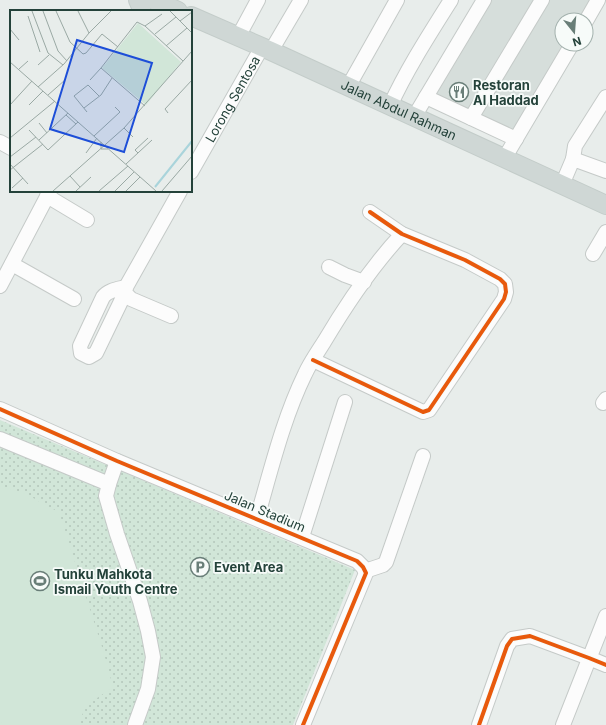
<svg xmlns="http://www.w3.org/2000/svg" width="606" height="725" font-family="Inter,sans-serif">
<defs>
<pattern id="grass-dots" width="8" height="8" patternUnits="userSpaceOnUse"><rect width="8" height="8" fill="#d1e6d8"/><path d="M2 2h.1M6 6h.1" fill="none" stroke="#b3c6ba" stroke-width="1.8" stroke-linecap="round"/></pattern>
</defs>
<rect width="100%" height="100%" fill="#e8edeb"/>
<path fill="#d6dedb" d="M489,0H594L582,20H562V44H568L514,135L431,96Z"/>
<path fill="url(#grass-dots)" d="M0,420L355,570L293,725H0Z"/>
<path fill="#d1e6d8" d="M0,488C23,488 39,503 59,512L103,650L113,687L87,705L80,719L74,725H4L0,722Z"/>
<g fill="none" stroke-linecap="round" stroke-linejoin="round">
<defs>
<g id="minor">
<path d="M586,21L598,0"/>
<path d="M238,37L258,0"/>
<path d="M271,51L301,0"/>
<path d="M348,87L397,0"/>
<path d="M426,97L516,139"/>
<path d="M390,106C407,69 429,35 451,0"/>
<path d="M414,117L484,0"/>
<path d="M471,118L542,0"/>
<path d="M0,142L11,148"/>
<path d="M504,159L572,44"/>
<path d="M573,159L575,146L606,97"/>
<path id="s1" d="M191,172L262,47"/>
<path d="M562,185L573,159L606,171"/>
<path d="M47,196L87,220"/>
<path d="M593,254L606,232"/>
<path d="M12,264L74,299"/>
<path d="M329,267L345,275L364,282"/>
<path d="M0,286L50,191"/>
<path d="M125,293L96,353L89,357L81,353L80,346L103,297C108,290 118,289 126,287"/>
<path d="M171,316L131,299L125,293L126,287L180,191"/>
<path d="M313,360L423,412L429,410L504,299L506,292L505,284L500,279L465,260L402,234L370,212"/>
<path d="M603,403L606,399"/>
<path d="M0,409L117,461L357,561L363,567L366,573L303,725"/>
<path d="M0,439L109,484"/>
<path d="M117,461L109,484L106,496L117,534L140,601L148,631L153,657L148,689L135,725"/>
<path d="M257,518C271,470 283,419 305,374C310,363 317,353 324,342C346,305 372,266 402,234"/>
<path d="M302,537L345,402"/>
<path d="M365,571L383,565L386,562L423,456"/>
<path d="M479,725L507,646L512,639L530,636L589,658L606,665"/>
<path d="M563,725L606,616"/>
</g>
<g id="major">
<path d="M138,0L141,7V11"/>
<path d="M154,0L178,11"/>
<path id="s2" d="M191,16L271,51L606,205"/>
</g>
</defs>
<use href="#minor" stroke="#c5cac8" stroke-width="16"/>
<use href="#major" stroke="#c3ccc9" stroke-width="20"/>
<use href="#minor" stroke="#fcfcfc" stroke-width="14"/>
<use href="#major" stroke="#cfd7d5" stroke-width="18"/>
<defs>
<path id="cycleway" d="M313,360L423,412L429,410L504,299L506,292L505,284L500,279L465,260L402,234L370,212
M0,409L117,461L357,561L363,567L366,573L303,725
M479,725L507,646L512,639L530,636L589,658L606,665"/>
</defs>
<use href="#cycleway" stroke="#f7fbf9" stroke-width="6"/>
<use href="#cycleway" stroke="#e8590c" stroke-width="4"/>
</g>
<defs>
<symbol id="restaurant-ring" viewBox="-11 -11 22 22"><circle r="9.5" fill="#f7fbf9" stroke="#697e78" stroke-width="1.5"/><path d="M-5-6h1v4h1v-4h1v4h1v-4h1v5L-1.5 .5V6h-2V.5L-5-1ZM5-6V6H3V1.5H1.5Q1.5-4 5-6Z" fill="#697e78"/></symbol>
<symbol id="parking-ring" viewBox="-11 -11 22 22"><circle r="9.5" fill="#f7fbf9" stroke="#697e78" stroke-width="1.5"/><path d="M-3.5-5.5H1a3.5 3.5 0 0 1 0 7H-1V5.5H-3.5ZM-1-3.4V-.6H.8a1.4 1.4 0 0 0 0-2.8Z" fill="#697e78"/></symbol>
<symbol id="stadium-ring" viewBox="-11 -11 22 22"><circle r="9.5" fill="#f7fbf9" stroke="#697e78" stroke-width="1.5"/><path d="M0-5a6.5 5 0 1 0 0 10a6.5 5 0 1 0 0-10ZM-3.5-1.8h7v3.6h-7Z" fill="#697e78"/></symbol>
</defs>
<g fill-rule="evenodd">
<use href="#restaurant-ring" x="448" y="81" width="22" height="22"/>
<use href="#parking-ring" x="189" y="556" width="22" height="22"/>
<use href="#stadium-ring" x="29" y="570" width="22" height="22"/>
</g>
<g text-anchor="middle" stroke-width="3.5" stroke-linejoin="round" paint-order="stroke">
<g font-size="13" font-weight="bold" fill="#24423a" stroke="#f7fbf9" text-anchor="start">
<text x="473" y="90">Restoran<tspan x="473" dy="15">Al Haddad</tspan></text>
<text x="214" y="572">Event Area</text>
<text x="54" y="579">Tunku Mahkota<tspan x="54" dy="15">Ismail Youth Centre</tspan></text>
</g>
<g font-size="13" fill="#24423a" stroke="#f7fbf9">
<text dy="5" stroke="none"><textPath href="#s1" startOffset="84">Lorong Sentosa</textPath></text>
<text dy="5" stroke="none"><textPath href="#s2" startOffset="228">Jalan Abdul Rahman</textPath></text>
<text transform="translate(265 511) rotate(23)" y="5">Jalan Stadium</text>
</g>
</g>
<g transform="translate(10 10)">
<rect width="182" height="182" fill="#e8edeb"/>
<path d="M128,13L171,52L136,95L92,58Z" fill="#d1e6d8"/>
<path d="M133,49L140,52L144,60L143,77L136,82L126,77V53Z" fill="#d1e6d8"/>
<path fill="none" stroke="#a9d4db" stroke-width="2" d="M145,177L182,131"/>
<path fill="none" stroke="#9aa9a4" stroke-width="1" d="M22,1L38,43L53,55M33,1L48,41L57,51M46,1L60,32L73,44L76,43L92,24L108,37M160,1L182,23M18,6L30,42M170,11L182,2M135,16L152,4M0,19L9,30M79,23L101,1M145,24L166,7M156,36L177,18M0,52L146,181M28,55L39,45M9,59L18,51M80,70L91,58M28,77L54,54L79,23L68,1M38,85L55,70M0,95L22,71M19,95L33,81M135,96L91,58L127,12L135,16L173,51M74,98L91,85L102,68M77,102L64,86L78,75L89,86M158,103L155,99L182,70M56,105L66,114M29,113L37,123M114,118L123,127M19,120L38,140L68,112M84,126L110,102L105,97M0,128L45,91M29,130L58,103M91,132V139H98M76,143L87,128M128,143L125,140L138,128M0,147L26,127M0,154L18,174M116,154L142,130M0,160L33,134M60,166L70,177M2,178L13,168M43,181L114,118L182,41M66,181L81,167M89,181L118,156M105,181L124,162M116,181L130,167M152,181L182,146"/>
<path fill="#1d4ed8" fill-opacity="0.15" stroke="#1d4ed8" stroke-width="2" d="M67,30L142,53L114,142L40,119Z"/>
<rect width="182" height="182" fill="none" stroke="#24423a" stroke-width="2"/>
</g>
<g transform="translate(574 32) rotate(163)"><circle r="19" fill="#f7fbf9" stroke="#a3b1ad"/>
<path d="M0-3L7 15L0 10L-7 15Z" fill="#697e78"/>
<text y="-6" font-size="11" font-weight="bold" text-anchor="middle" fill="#24423a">N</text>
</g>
</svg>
